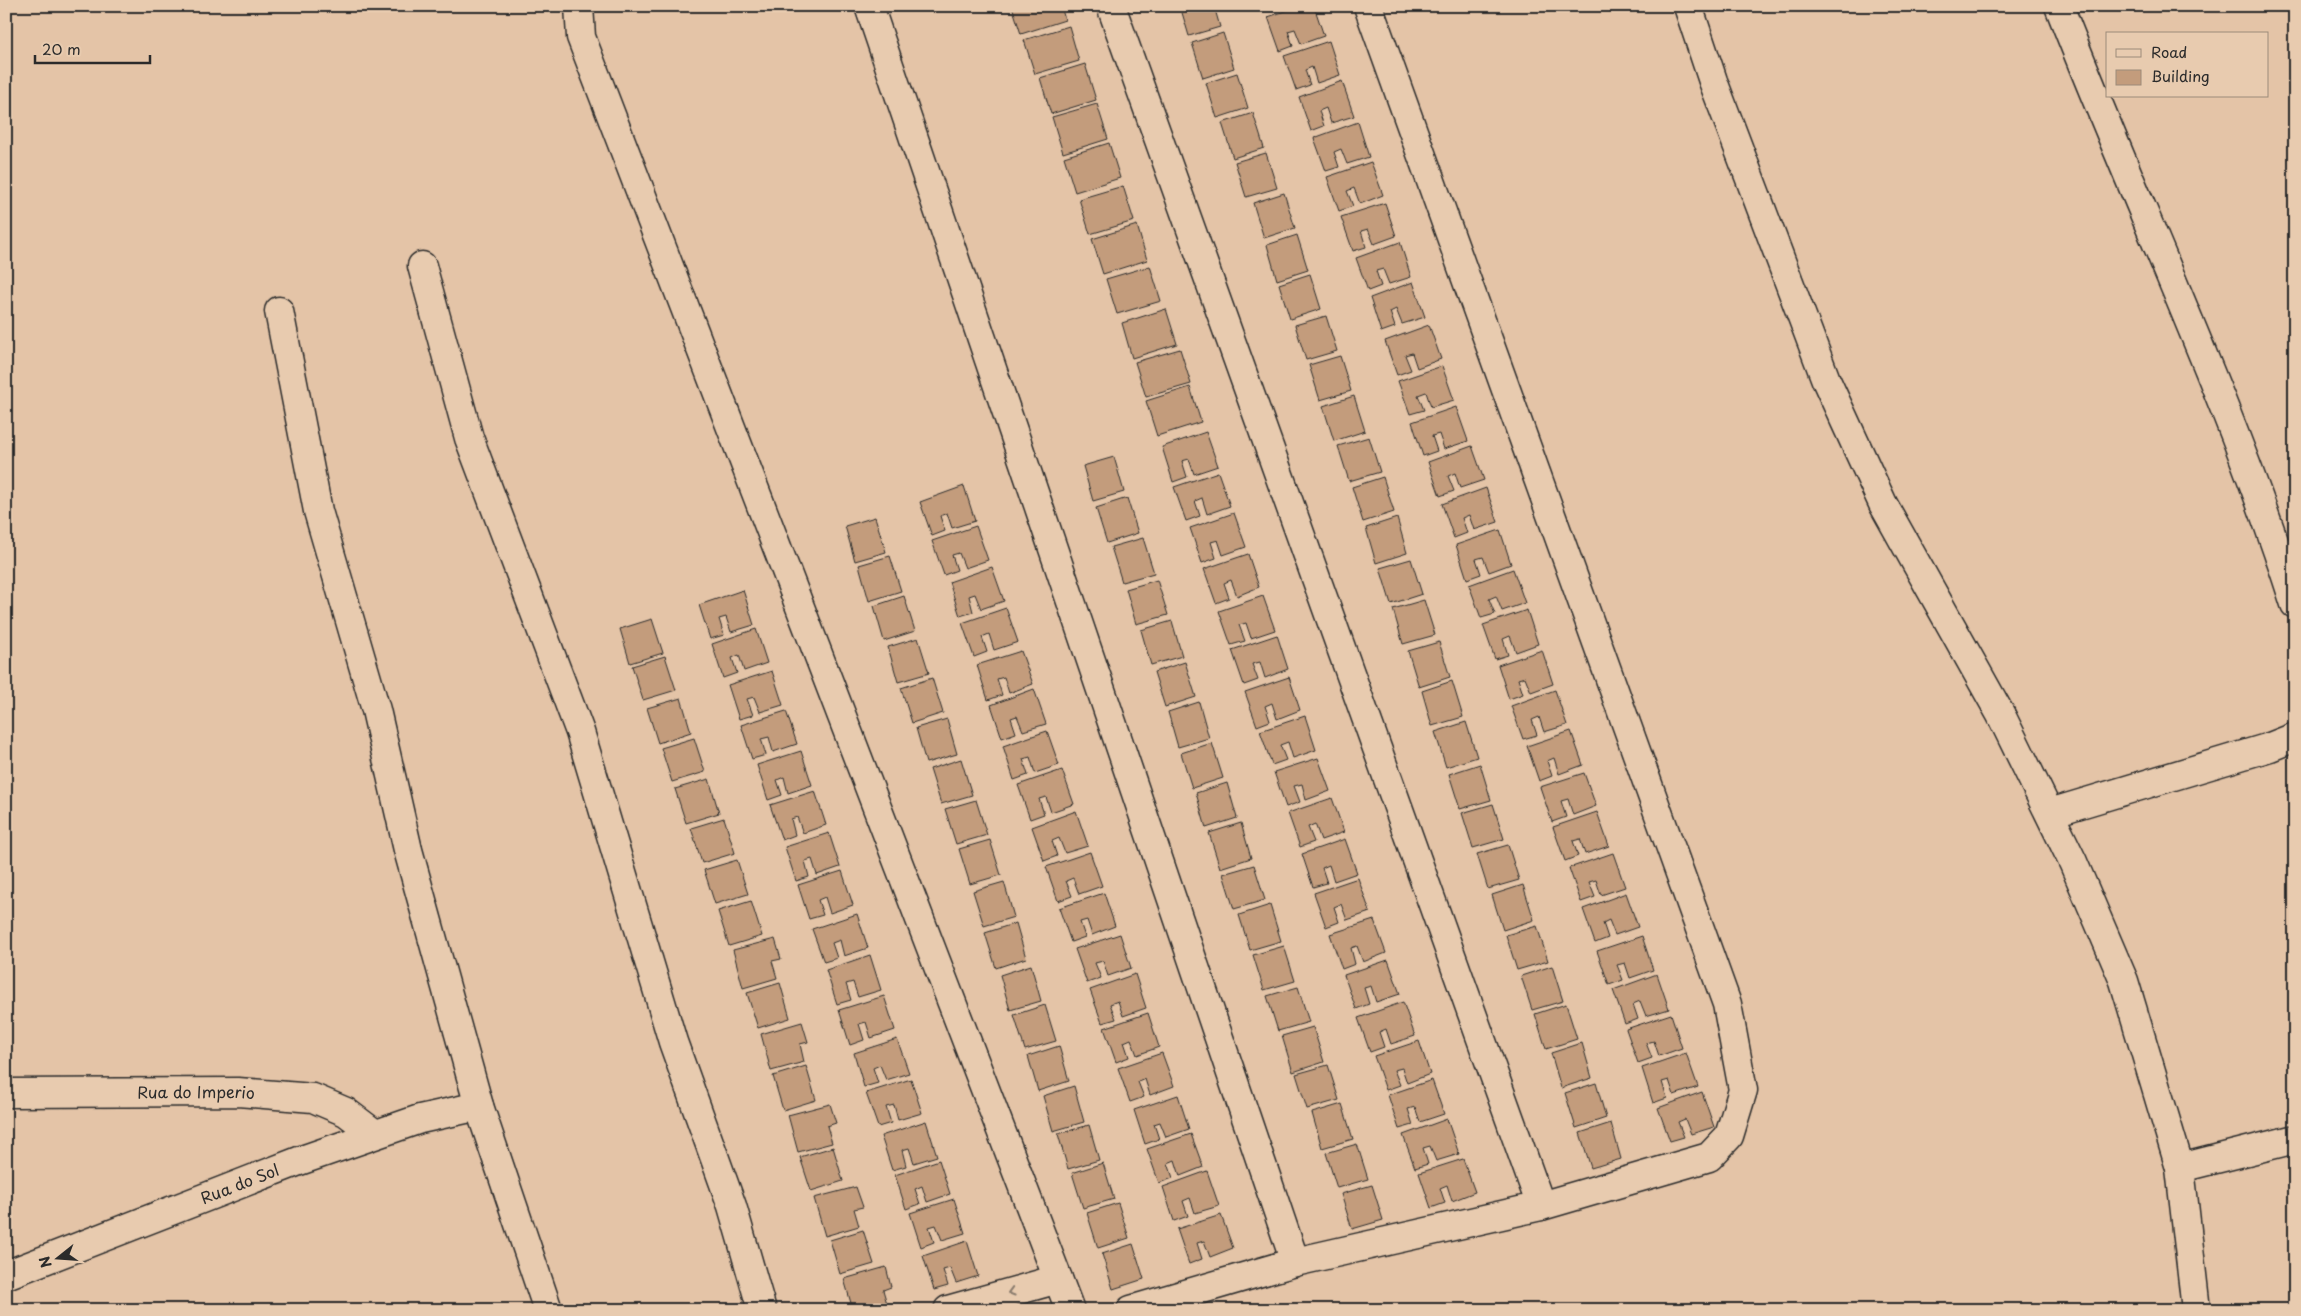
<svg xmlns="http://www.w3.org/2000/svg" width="2301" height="1316" font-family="'Playpen Sans',sans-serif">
<rect width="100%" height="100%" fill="#e4c4a7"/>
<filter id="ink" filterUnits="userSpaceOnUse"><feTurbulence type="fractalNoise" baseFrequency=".02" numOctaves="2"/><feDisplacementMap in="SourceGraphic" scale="10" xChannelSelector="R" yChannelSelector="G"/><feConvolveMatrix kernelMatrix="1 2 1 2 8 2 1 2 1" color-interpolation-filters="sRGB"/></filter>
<g filter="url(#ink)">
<path fill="#c39c7c" stroke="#2b2b2b" d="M1012,6H1061L1065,20L1021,34Z
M1180,6H1214L1220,27L1189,36Z
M1300,6H1314L1324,36L1301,44L1295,29L1288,31L1293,46L1280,51L1268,17Z
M1069,26L1079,61L1035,74L1024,40Z
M1223,33L1234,68L1203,78L1192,43Z
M1329,41L1340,75L1317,83L1312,67L1305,70L1310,85L1296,90L1284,56Z
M1085,64L1096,100L1051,114L1040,78Z
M1237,73L1248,108L1217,118L1206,83Z
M1342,81L1354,116L1331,123L1326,108L1319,111L1324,126L1311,131L1299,97Z
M1097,104L1108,139L1063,153L1052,117Z
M1253,113L1264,148L1233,158L1222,123Z
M1358,122L1369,157L1347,164L1341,149L1334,152L1339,167L1326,171L1314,138Z
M1109,143L1120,178L1075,192L1064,157Z
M1266,153L1277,188L1246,197L1235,162Z
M1371,162L1383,195L1360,204L1354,188L1347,191L1353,206L1339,211L1327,177Z
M1123,186L1134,221L1090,234L1079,199Z
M1284,193L1295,228L1264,238L1253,203Z
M1385,203L1396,236L1374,244L1368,229L1361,231L1366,247L1353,251L1341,217Z
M1137,225L1147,260L1103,274L1092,239Z
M1297,235L1308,270L1277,280L1267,245Z
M1400,242L1411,277L1389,284L1383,269L1376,271L1381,286L1368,291L1356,258Z
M1150,266L1161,301L1117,314L1106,279Z
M1310,274L1321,309L1290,319L1279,284Z
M1413,282L1425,317L1402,324L1396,309L1390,312L1395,327L1381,332L1370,298Z
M1166,309L1177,344L1132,358L1122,323Z
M1326,316L1337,351L1306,360L1295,325Z
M1429,325L1441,359L1417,368L1412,353L1405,355L1411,370L1397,375L1385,341Z
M1180,349L1191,384L1146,397L1135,362Z
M1340,356L1351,391L1320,400L1309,365Z
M1442,366L1454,400L1431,407L1426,392L1418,395L1424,410L1410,414L1398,381Z
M1190,387L1201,422L1157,436L1146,401Z
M1354,396L1365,431L1334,441L1323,406Z
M1456,407L1468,441L1444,449L1439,434L1432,436L1437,451L1423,456L1412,422Z
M1206,432L1218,466L1194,474L1189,459L1182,461L1187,477L1173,482L1162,447Z
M1369,437L1380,472L1349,481L1338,446Z
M1472,446L1484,480L1460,488L1455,473L1448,476L1454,491L1440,496L1428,462Z
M1114,457L1124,492L1093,501L1083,466Z
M1218,472L1230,506L1207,514L1202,498L1195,501L1200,516L1186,521L1174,487Z
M1383,477L1394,512L1363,522L1352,487Z
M964,486L975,521L952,528L947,513L940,516L945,531L932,536L920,502Z
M1486,488L1498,522L1474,530L1469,515L1462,518L1467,533L1454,538L1442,504Z
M1127,498L1138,533L1107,543L1096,508Z
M1234,513L1246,547L1223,555L1218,540L1211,542L1216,558L1202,563L1190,528Z
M875,517L886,552L855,561L845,526Z
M1397,518L1407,553L1376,563L1366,528Z
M976,526L988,560L965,568L959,553L952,555L957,570L944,575L932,541Z
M1500,530L1511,564L1489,572L1483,557L1476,559L1481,574L1467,579L1456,545Z
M1143,538L1154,573L1122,582L1111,547Z
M1248,554L1259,587L1237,596L1231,580L1224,583L1229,598L1216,603L1204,569Z
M890,556L901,591L869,601L859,565Z
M1411,559L1422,594L1391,604L1380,568Z
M992,567L1004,601L981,609L975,594L969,596L973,612L960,616L949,582Z
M1513,569L1525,603L1502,611L1496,596L1489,599L1495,614L1481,618L1469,585Z
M1157,580L1168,615L1136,624L1126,589Z
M743,590L754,625L731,632L726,617L719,619L724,635L710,639L699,605Z
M904,596L915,631L884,641L874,606Z
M1263,596L1275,630L1251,638L1246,623L1239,625L1245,641L1231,645L1219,611Z
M1424,600L1435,635L1403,644L1393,609Z
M1006,608L1018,642L994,650L989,634L982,637L987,652L974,657L962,623Z
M1527,610L1538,644L1516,652L1510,636L1503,639L1508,655L1495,659L1483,625Z
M652,619L663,653L630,663L620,629Z
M1172,621L1182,656L1151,665L1141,630Z
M756,629L767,663L744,671L739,655L732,658L737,673L723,678L712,644Z
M1277,635L1288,669L1265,678L1260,662L1252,664L1258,680L1244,685L1232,650Z
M918,638L929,673L898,682L888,647Z
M1439,642L1450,677L1419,687L1408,651Z
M1542,650L1553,684L1531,692L1525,677L1518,679L1523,694L1509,699L1498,665Z
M1021,651L1033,684L1009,693L1004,677L997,679L1002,695L988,700L977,665Z
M665,656L676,690L643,700L632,666Z
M1185,662L1196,697L1165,707L1154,672Z
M772,671L783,705L760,712L754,697L747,699L753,715L739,719L728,685Z
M1289,677L1300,710L1277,719L1272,703L1265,706L1270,721L1257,726L1245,692Z
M932,678L943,713L912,723L901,688Z
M1452,681L1463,717L1432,726L1422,691Z
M1034,689L1046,724L1023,731L1017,716L1011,718L1016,733L1002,738L991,705Z
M1555,690L1567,725L1544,732L1539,717L1532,720L1537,735L1523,739L1511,706Z
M681,698L691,732L658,743L647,708Z
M1199,702L1209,738L1178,747L1168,712Z
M786,711L797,744L773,752L769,737L761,739L766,755L752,759L741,725Z
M1305,716L1316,750L1293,758L1288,742L1280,745L1286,760L1272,765L1260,731Z
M947,719L957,754L926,763L916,728Z
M1466,722L1477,757L1446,767L1435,732Z
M1047,731L1059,765L1035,773L1030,757L1023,759L1028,775L1014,780L1003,746Z
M1571,731L1583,765L1559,774L1554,758L1547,761L1552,776L1539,781L1527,746Z
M694,738L705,772L672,782L661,748Z
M1212,743L1223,778L1192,788L1181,753Z
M801,751L812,785L788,793L784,777L777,780L782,795L768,800L757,765Z
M1318,758L1330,791L1306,800L1302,784L1294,786L1300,802L1286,807L1274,772Z
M961,759L972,795L941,804L930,769Z
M1480,764L1491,800L1460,809L1449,774Z
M1062,770L1074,804L1051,812L1046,797L1039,799L1044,814L1030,819L1018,785Z
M1584,773L1596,806L1573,815L1568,799L1561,801L1566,817L1552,822L1540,787Z
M709,779L719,813L686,823L675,789Z
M1227,783L1237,818L1206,828L1196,793Z
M815,791L826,825L803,833L797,817L791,819L795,835L782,840L770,805Z
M1332,798L1344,832L1321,840L1315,824L1308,827L1314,842L1300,847L1288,813Z
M976,800L987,835L956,844L945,809Z
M1493,804L1504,839L1473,848L1462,813Z
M1076,811L1088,846L1065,853L1059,838L1052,841L1057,856L1044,861L1032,827Z
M1597,812L1609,846L1585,854L1580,839L1573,841L1578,856L1565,861L1553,827Z
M724,818L735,853L702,863L691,828Z
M1241,823L1251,858L1220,868L1209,833Z
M829,833L840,867L817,875L812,859L805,861L809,877L796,881L785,847Z
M1345,839L1357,873L1334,881L1329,865L1322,868L1327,883L1313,887L1302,854Z
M990,840L1001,875L970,884L959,849Z
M1508,845L1519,880L1488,889L1477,854Z
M1090,852L1102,886L1079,894L1073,878L1066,881L1072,896L1058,901L1046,867Z
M1613,853L1625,887L1601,895L1596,880L1589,882L1595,897L1581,902L1569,868Z
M737,860L748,894L715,904L704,870Z
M1254,865L1265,900L1234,909L1223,874Z
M842,871L853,905L830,913L825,897L818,900L823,915L809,919L798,885Z
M1358,878L1370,912L1347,920L1341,904L1334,907L1339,922L1326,927L1314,893Z
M1004,882L1014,917L984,926L973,891Z
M1523,885L1534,920L1503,930L1492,895Z
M1104,893L1115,926L1092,935L1087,920L1080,922L1085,937L1071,942L1059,908Z
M1626,893L1638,927L1615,935L1609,920L1603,923L1608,938L1595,943L1583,909Z
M751,901L762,936L729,946L718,911Z
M1270,905L1281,941L1250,950L1239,915Z
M857,914L868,948L844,956L840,940L832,943L837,958L824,962L812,929Z
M1374,920L1386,953L1363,962L1357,946L1351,948L1355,964L1342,969L1330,934Z
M1016,923L1026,958L996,968L985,933Z
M1537,926L1548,961L1517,970L1506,935Z
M1120,934L1131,968L1108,976L1103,961L1095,963L1101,978L1087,983L1075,949Z
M1642,936L1653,970L1630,978L1625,963L1617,965L1623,980L1609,985L1597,951Z
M775,939L781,959L772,961L777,978L743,988L733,950Z
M1284,946L1295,981L1264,990L1253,955Z
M870,955L881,990L858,997L853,982L846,984L851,1000L837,1004L826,970Z
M1388,960L1400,994L1376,1002L1371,986L1364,988L1369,1004L1356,1009L1344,975Z
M1031,965L1041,1001L1010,1010L1000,975Z
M1552,966L1563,1001L1532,1010L1521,976Z
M1135,974L1146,1008L1123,1016L1118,1001L1110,1004L1116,1019L1102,1023L1090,990Z
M1657,974L1669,1009L1646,1016L1640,1001L1633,1004L1638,1019L1625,1024L1613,990Z
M780,983L790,1018L758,1028L747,993Z
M1298,987L1309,1022L1278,1031L1267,996Z
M884,996L895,1030L871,1038L866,1022L859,1024L864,1040L850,1045L839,1010Z
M1403,1002L1415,1036L1391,1044L1386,1029L1379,1032L1384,1047L1370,1052L1358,1018Z
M1566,1004L1577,1039L1546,1049L1535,1014Z
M1045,1005L1056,1041L1025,1050L1014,1015Z
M1148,1013L1159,1047L1137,1055L1131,1039L1124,1042L1129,1057L1116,1062L1104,1028Z
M1671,1014L1682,1048L1659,1056L1654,1041L1646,1043L1652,1058L1638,1063L1626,1029Z
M802,1022L808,1042L800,1044L804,1062L771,1071L761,1034Z
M1313,1027L1324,1062L1293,1072L1282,1036Z
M897,1039L909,1073L886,1080L880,1065L873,1068L878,1083L864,1087L854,1053Z
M1419,1041L1430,1074L1407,1083L1402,1068L1394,1070L1400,1085L1386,1090L1374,1056Z
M1582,1043L1592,1078L1561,1088L1551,1053Z
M1059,1046L1069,1081L1038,1091L1028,1056Z
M1162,1053L1174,1086L1150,1095L1145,1079L1138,1082L1144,1097L1130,1102L1118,1068Z
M1686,1053L1698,1087L1674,1095L1669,1080L1662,1082L1667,1098L1653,1103L1642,1068Z
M1328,1065L1339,1100L1307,1109L1296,1074Z
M806,1066L816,1100L783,1110L773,1076Z
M911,1079L922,1113L898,1120L894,1105L886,1107L891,1123L878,1127L866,1093Z
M1432,1080L1444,1114L1420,1122L1415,1107L1408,1109L1413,1125L1399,1129L1388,1095Z
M1596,1083L1606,1118L1576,1128L1565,1093Z
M1074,1086L1084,1122L1053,1131L1043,1096Z
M1702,1092L1714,1127L1691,1134L1685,1119L1678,1122L1684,1137L1670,1141L1658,1108Z
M1178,1095L1189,1129L1166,1137L1160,1122L1154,1124L1159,1139L1145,1144L1134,1110Z
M830,1104L836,1123L827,1126L832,1143L798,1152L788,1115Z
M1342,1104L1353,1139L1322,1148L1312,1113Z
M1447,1119L1459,1154L1436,1161L1430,1146L1423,1148L1428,1164L1415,1168L1403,1135Z
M926,1121L937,1156L914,1163L909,1148L902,1150L906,1166L892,1170L881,1136Z
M1611,1123L1621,1159L1591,1168L1580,1133Z
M1089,1125L1099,1160L1068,1169L1058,1134Z
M1191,1134L1203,1167L1180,1176L1175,1160L1168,1163L1173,1178L1159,1183L1147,1149Z
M1357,1144L1368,1179L1337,1188L1326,1153Z
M833,1147L843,1181L811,1191L800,1157Z
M1463,1159L1475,1192L1452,1201L1447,1185L1440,1188L1445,1203L1431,1208L1419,1173Z
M939,1160L950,1194L927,1202L922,1186L915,1189L920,1204L906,1209L895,1175Z
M1103,1163L1114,1199L1083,1208L1072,1173Z
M1207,1171L1219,1206L1195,1213L1190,1198L1183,1201L1188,1216L1174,1221L1163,1187Z
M1372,1185L1383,1220L1352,1229L1341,1194Z
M856,1187L863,1207L854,1209L859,1226L825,1236L814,1198Z
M954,1199L965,1233L942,1240L936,1225L929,1227L934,1242L921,1247L910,1213Z
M1118,1203L1129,1238L1098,1248L1087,1213Z
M1221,1215L1233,1248L1210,1257L1204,1241L1197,1243L1202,1259L1189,1264L1177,1229Z
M863,1230L874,1264L840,1274L830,1240Z
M967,1241L978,1276L956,1283L950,1268L943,1270L948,1286L934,1290L923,1256Z
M1133,1244L1144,1279L1113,1289L1102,1254Z
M886,1267L891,1287L883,1290L888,1307L877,1310H853L844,1279Z"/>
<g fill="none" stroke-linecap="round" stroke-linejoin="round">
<defs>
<g id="street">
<path d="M579,6L581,37L1070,1310"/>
<path d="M869,6L1295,1262"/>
<path d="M1111,6L1541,1206"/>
<path d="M1688,6L1713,81L1826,380L1883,504L2001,715L2073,862L2124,981L2180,1168L2196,1310"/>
<path d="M2059,6C2137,206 2230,400 2295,604"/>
<path d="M422,266L469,438L580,732L673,1042L732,1206L762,1310"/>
<path d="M279,311L318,511L376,710L408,850L479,1106L548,1310"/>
<path d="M2050,813L2270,747L2295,737"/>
<path id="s1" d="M6,1093L238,1092L313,1098L346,1112L375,1134"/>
<path d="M2180,1168L2295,1139"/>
<path id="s2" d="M6,1275L299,1161L420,1119L479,1106"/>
<path d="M948,1310L1058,1279"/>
<path d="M1131,1310L1295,1262L1541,1206L1709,1157L1729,1136L1743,1090L1727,1004L1368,6"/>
</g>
</defs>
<use href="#street" stroke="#2b2b2b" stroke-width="31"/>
<use href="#street" stroke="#e8cbaf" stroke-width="28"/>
</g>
<defs><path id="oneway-chevron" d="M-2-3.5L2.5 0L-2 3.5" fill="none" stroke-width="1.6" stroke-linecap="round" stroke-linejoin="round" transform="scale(1.25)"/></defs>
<use stroke="#8a7b6d" href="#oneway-chevron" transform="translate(1011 1292) rotate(164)"/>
</g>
<g text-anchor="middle" stroke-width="5" stroke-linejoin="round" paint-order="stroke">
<g font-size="16" fill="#2b2b2b" stroke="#e8cbaf">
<text dy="6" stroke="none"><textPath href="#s1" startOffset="190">Rua do Imperio</textPath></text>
<text dy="6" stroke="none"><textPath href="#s2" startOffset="251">Rua do Sol</textPath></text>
</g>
</g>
<rect width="2301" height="1316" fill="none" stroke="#e8cbaf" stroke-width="25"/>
<rect x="12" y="12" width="2276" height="1291" fill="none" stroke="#2b2b2b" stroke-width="2" filter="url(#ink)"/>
<rect x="2106" y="32" width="162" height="65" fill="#e8cbaf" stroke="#9c8b7a"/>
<rect x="2116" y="49" width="25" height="8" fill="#e8cbaf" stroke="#9c8b7a"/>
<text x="2151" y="58" font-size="15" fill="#2b2b2b">Road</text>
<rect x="2116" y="70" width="25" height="15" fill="#c39c7c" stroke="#9c8b7a"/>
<text x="2151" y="82" font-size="15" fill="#2b2b2b">Building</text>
<g transform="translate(58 1258) rotate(253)" stroke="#e8cbaf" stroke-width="4" paint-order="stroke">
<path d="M0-4L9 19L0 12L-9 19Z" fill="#2b2b2b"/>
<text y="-8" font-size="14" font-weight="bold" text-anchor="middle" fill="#2b2b2b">N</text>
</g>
<path d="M35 55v8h115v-8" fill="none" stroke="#2b2b2b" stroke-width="2.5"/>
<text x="42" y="55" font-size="15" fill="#2b2b2b" stroke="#e8cbaf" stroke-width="4" paint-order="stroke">20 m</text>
</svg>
